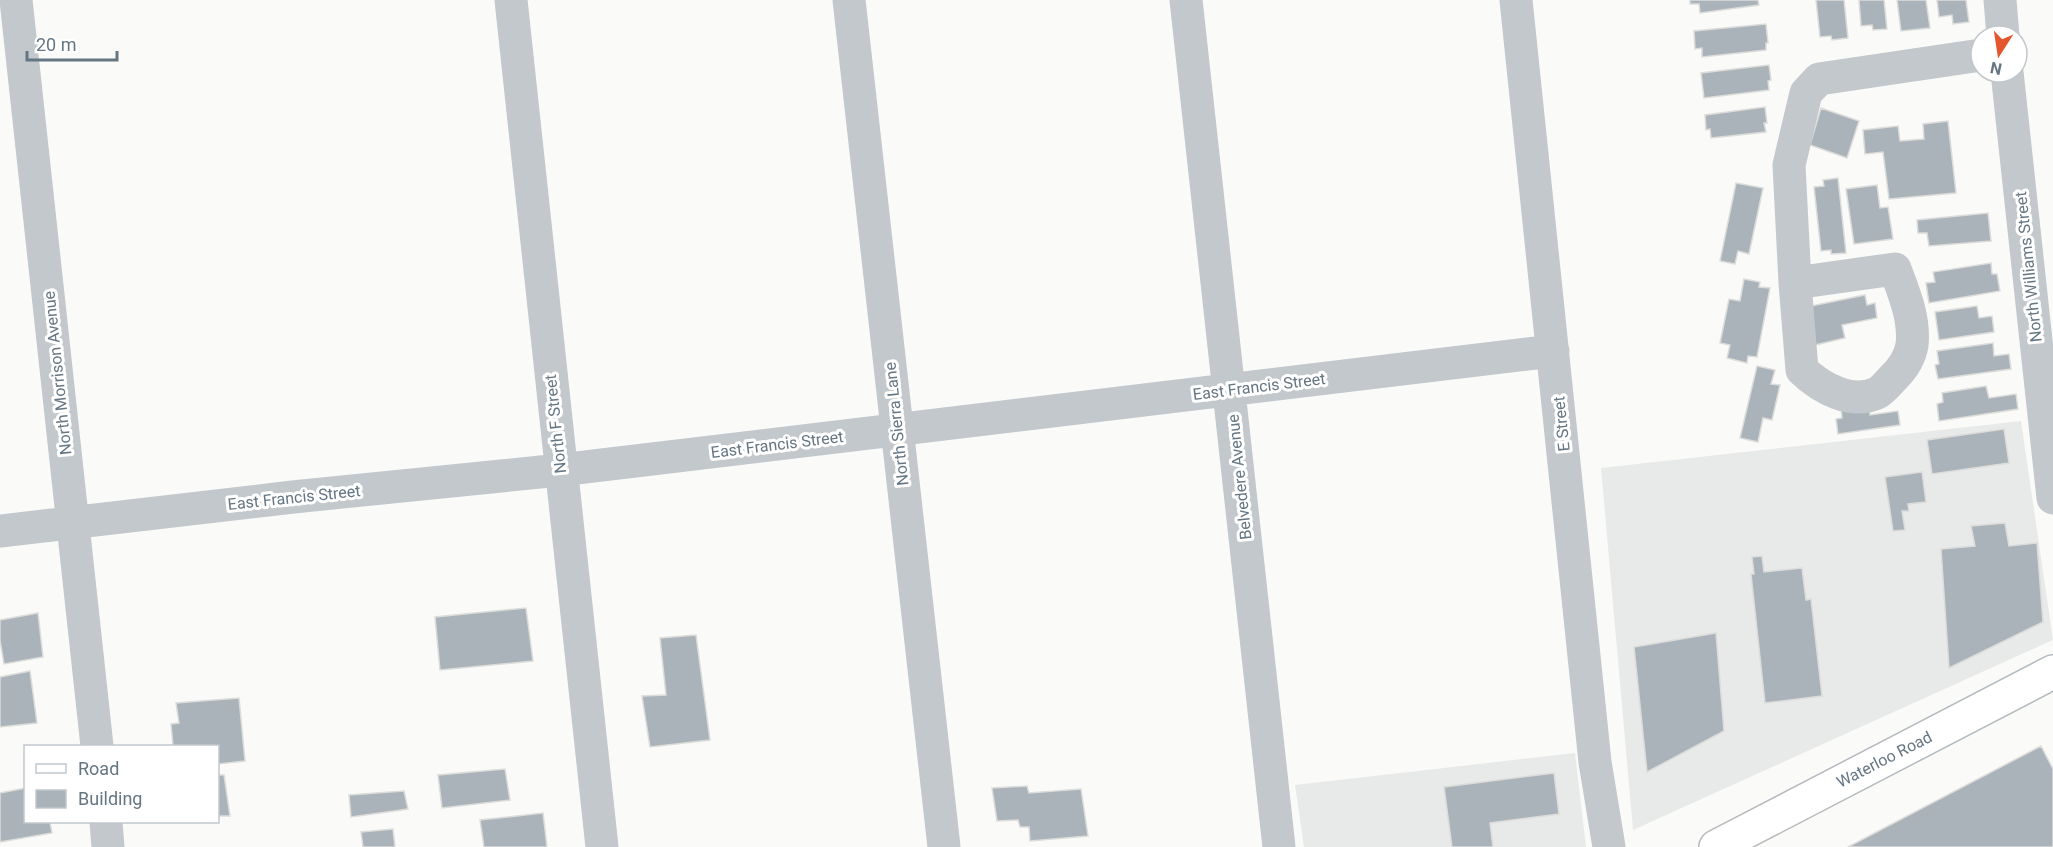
<svg xmlns="http://www.w3.org/2000/svg" width="2053" height="847" font-family="Roboto,sans-serif">
<rect width="100%" height="100%" fill="#fafaf8"/>
<path fill="#e8e9e9" d="M2021,421L2053,640L1633,830L1601,468Z
M1575,753L1586,847H1304L1295,785Z"/>
<path fill="#aab3b9" stroke="#dcdcda" stroke-width="1.5" d="M1690,0H1758L1759,5L1700,13L1699,4H1690Z
M1816,0H1844L1848,38L1832,40L1831,36L1820,37Z
M1859,0H1884L1887,29L1873,30L1872,25L1861,26Z
M1897,0H1926L1930,28L1901,31Z
M1937,0H1966L1969,22L1953,24L1952,15L1939,17Z
M1766,24L1768,43H1766V50L1702,57V48L1695,49L1694,31Z
M1769,65L1771,80L1768,81L1769,90L1704,98L1701,73Z
M1765,107L1767,123H1764L1766,132L1711,138L1710,129L1706,130L1705,115Z
M1821,108L1859,121L1847,158L1810,145Z
M1948,121L1956,193L1889,199L1883,152L1865,154L1863,130L1898,126L1900,141L1924,139L1923,124Z
M1838,178L1846,253L1831,254V250L1821,251L1814,187L1824,186L1823,180Z
M1736,183L1763,188L1749,254L1738,251L1735,264L1720,261Z
M1877,185L1880,208L1888,207L1893,239L1854,244L1846,189Z
M1988,213L1991,241L1929,246L1927,233H1918L1917,220Z
M1991,263L1992,274H1997L2000,291L1929,303L1926,283L1935,282L1933,272Z
M1744,279L1760,282L1759,287L1770,288L1757,357L1748,356L1747,363L1727,358L1730,345L1720,343L1729,299L1740,301Z
M1865,295L1867,305L1875,303L1877,318L1842,325L1845,338L1815,345L1811,306Z
M1977,306L1979,318L1992,316L1994,332L1939,340L1935,312Z
M1993,343L1994,356L2009,354L2011,369L1938,379L1935,365L1939,364L1937,351Z
M1757,366L1775,370L1771,384L1780,385L1772,420L1763,418L1758,442L1740,438Z
M1986,386L1989,398L2016,394L2018,409L1939,421L1937,404L1943,402L1942,393Z
M1869,404L1870,415L1898,411L1900,425L1838,434L1836,419L1842,418L1841,408Z
M2004,429L2009,463L1932,474L1927,440Z
M1922,472L1926,502L1908,504L1909,511H1902L1905,530L1893,531L1885,477Z
M2005,523L2009,546L2037,543L2043,622L1949,668L1941,549L1975,546L1971,526Z
M1762,556L1764,572L1802,568L1806,600L1811,599L1822,696L1765,703L1751,574H1754L1752,557Z
M526,608L533,661L440,670L435,617Z
M38,613L43,657L4,664L0,640V620Z
M1716,633L1724,731L1647,772L1634,647Z
M696,635L710,740L650,747L642,696L666,695L660,638Z
M30,671L37,723L0,727V677Z
M239,698L245,761L218,764V746H173L171,724L179,723L176,703Z
M2041,746L2053,769V847H1848Z
M505,769L510,800L442,808L438,775Z
M1554,773L1559,814L1490,823L1493,847H1452L1444,787Z
M218,775H224L230,816H218Z
M1027,786L1029,793L1081,789L1088,836L1030,841L1029,827H1020L1018,820L997,821L992,788Z
M26,788V822H50L52,833L0,842V793Z
M404,791L408,809L351,817L349,795Z
M543,813L547,847H484L480,820Z
M393,829L395,847H363L361,832Z"/>
<g fill="none" stroke-linecap="round" stroke-linejoin="round">
<defs>
<path id="major" d="M1716,847L2053,672"/>
</defs>
<use href="#major" stroke="#b5babe" stroke-width="36"/>
<path stroke="#c3c8cc" stroke-width="33" d="M16,0L97,746
M511,0L602,847
M849,0L944,847
M1186,0L1279,847
M1516,0L1595,762L1609,847
M2000,0L2003,36
M2007,72L2053,498
M1795,283L1895,269C1904,293 1915,319 1912,345C1910,357 1902,369 1894,377C1889,382 1883,390 1877,393C1851,405 1821,388 1802,370L1795,283L1789,165L1806,93L1819,79L1981,55
M0,531L293,497L560,470L1553,351
M106,822L108,847"/>
<use href="#major" stroke="#fff" stroke-width="33"/>
</g>
<g text-anchor="middle" stroke-width="6" stroke-linejoin="round" paint-order="stroke">
<g font-size="16" fill="#657683" stroke="#fff">
<text transform="translate(2028 267) rotate(-96)" y="6">North Williams Street</text>
<text transform="translate(57 373) rotate(-96)" y="6">North Morrison Avenue</text>
<text transform="translate(1259 386) rotate(-7)" y="6">East Francis Street</text>
<text transform="translate(555 424) rotate(-96)" y="6">North F Street</text>
<text transform="translate(896 424) rotate(-96)" y="6">North Sierra Lane</text>
<text transform="translate(1561 424) rotate(-96)" y="6">E Street</text>
<text transform="translate(777 444) rotate(-7)" y="6">East Francis Street</text>
<text transform="translate(1239 477) rotate(-96)" y="6">Belvedere Avenue</text>
<text transform="translate(294 497) rotate(-6)" y="6">East Francis Street</text>
<text transform="translate(1884 759) rotate(-27)" y="6">Waterloo Road</text>
</g>
</g>
<rect x="24" y="745" width="195" height="78" fill="#ffffff" stroke="#c1c8cd" stroke-width="1.5"/>
<rect x="36" y="764" width="30" height="9" fill="#ffffff" stroke="#c1c8cd" stroke-width="1.5"/>
<text x="78" y="775" font-size="18" fill="#657683">Road</text>
<rect x="36" y="790" width="30" height="18" fill="#aab3b9" stroke="#c1c8cd" stroke-width="1.5"/>
<text x="78" y="805" font-size="18" fill="#657683">Building</text>
<g transform="translate(1999 54) rotate(192)"><circle r="28" fill="#ffffff" stroke="#c1c8cd" stroke-width="1.5"/>
<path d="M0-4.5L10 22L0 15L-10 22Z" fill="#e4572e"/>
<text y="-9" font-size="16" font-weight="bold" text-anchor="middle" fill="#657683">N</text>
</g>
<path d="M27 51v9h90v-9" fill="none" stroke="#657683" stroke-width="3"/>
<text x="36" y="51" font-size="18" fill="#657683" stroke="#ffffff" stroke-width="4.5" paint-order="stroke">20 m</text>
</svg>
